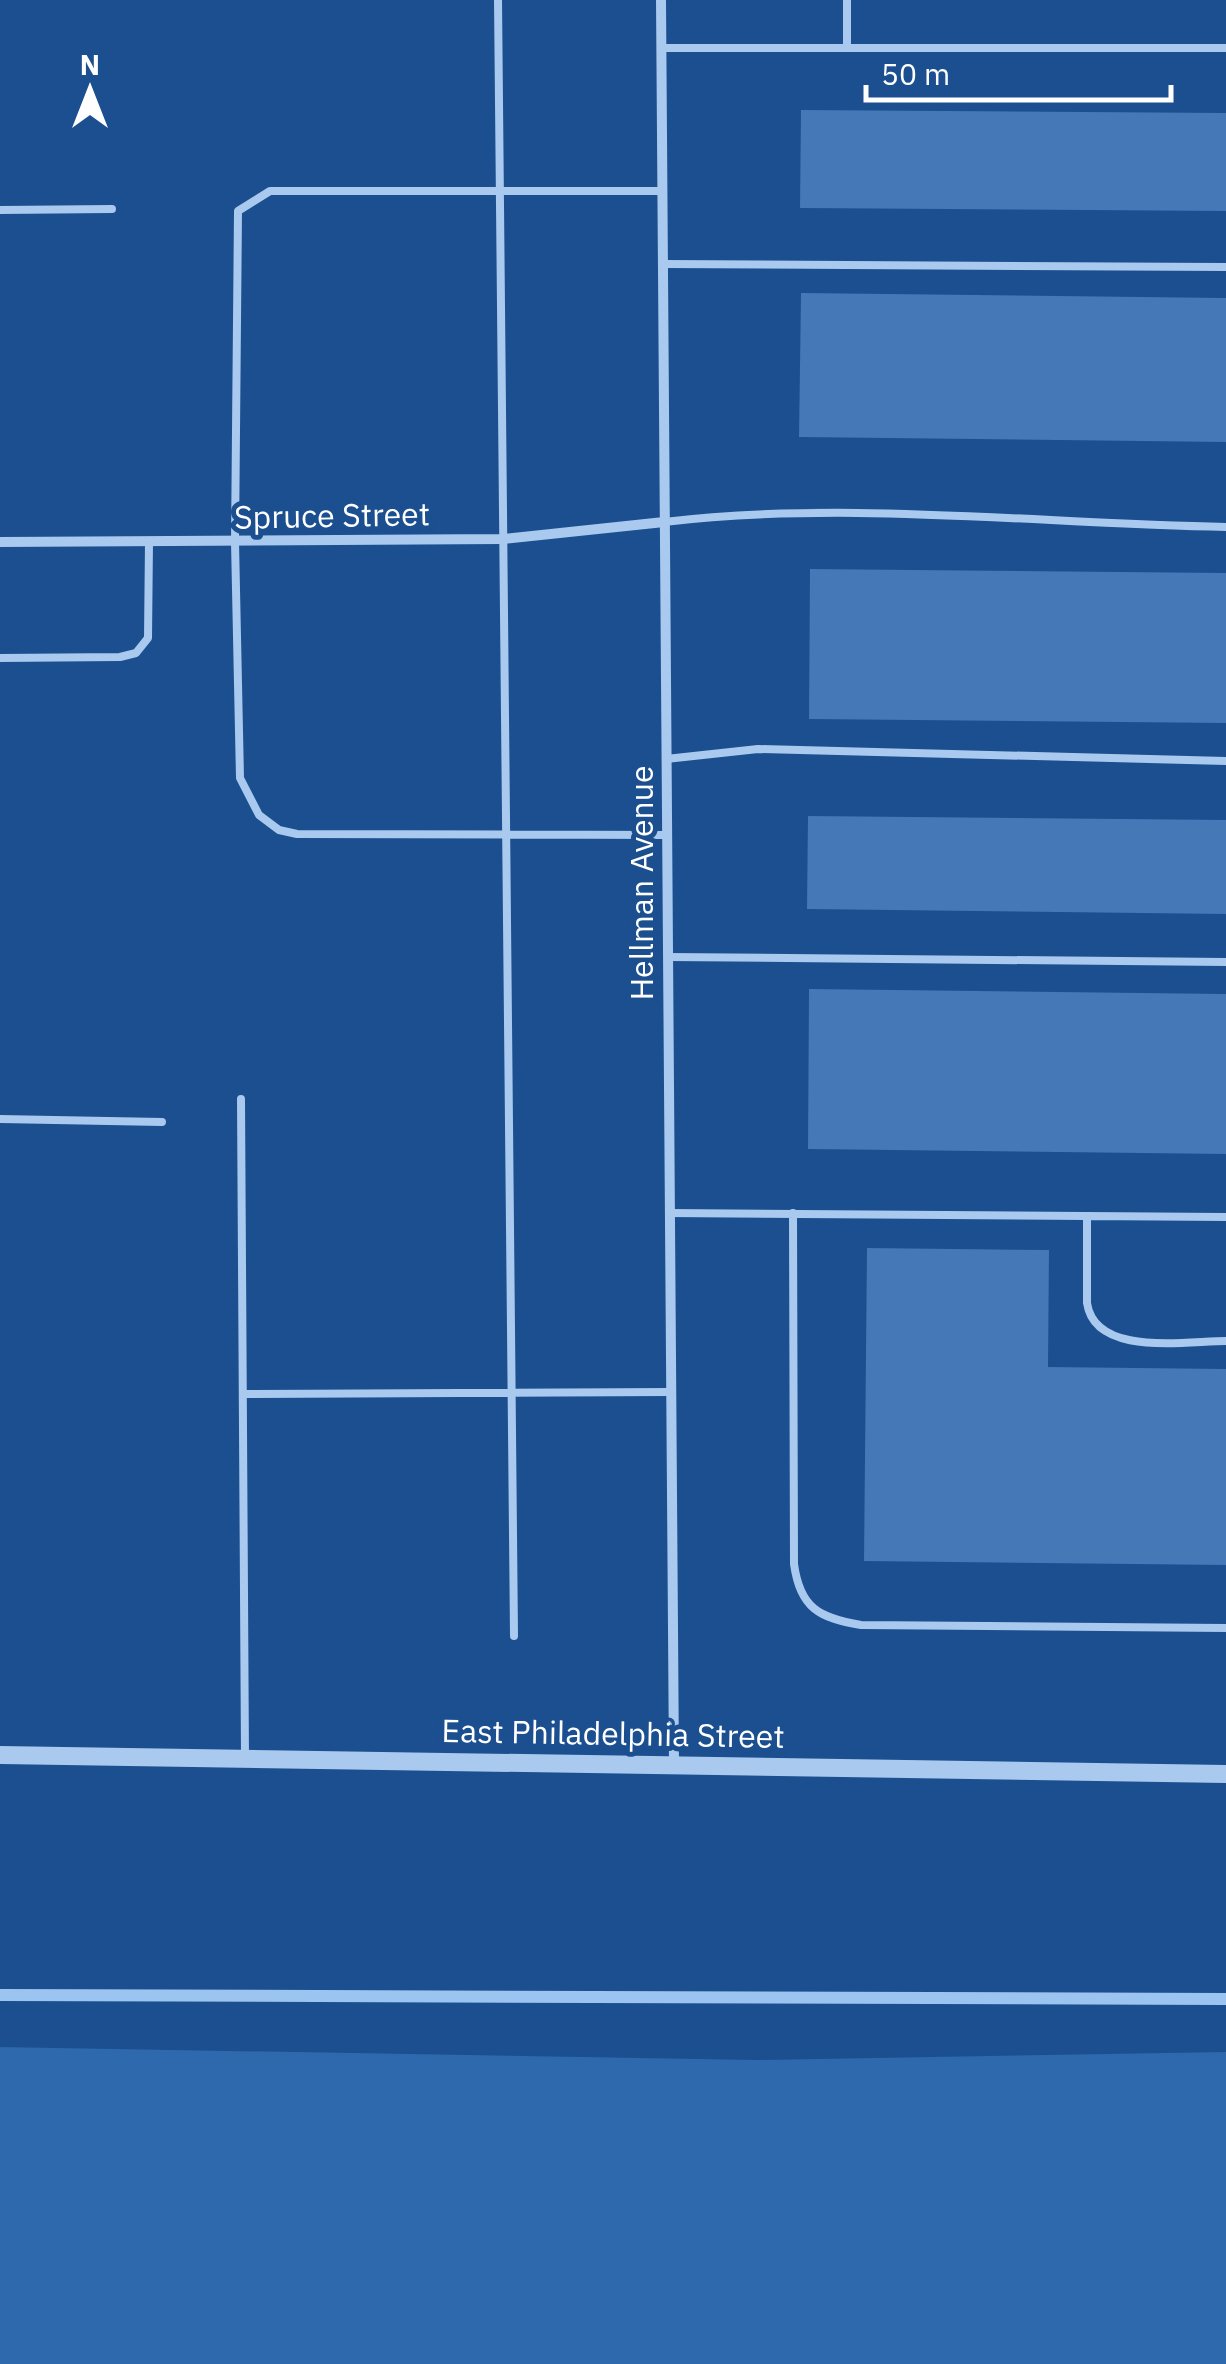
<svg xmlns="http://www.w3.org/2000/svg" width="1226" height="2364" font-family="'IBM Plex Sans',sans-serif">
<rect width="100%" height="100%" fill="#1b4f8f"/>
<path fill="#2e69ad" d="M0,2047L756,2060L1226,2052V2364H0Z"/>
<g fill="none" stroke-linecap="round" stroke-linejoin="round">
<path stroke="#9cc4f0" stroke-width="12" d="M0,1995L1226,1999"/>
</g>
<path fill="#4478b7" d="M801,110L1226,113V211L800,208Z
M801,293L1226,298V442L799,437Z
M810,569L1226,573V723L809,719Z
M808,816L1226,820V914L807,909Z
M809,989L1226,994V1154L808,1149Z
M867,1248L1049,1250L1048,1367L1226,1369V1565L864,1561Z"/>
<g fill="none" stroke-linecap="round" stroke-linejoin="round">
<path stroke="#a9c9ee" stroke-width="8" d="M498,0L514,1636
M847,0V48
M661,48H1226
M662,191H270L238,211L235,542L240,778L259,815L279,830L297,834L667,835
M0,210L112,209
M663,264L1226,267
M664,522C850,500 1040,524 1226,527
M0,658L120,657L136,653L148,638L149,542
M666,759L758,749L1226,761
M668,957L1226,962
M241,1099L245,1758
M0,1119L162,1122
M669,1213L1226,1217
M793,1213L794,1564C800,1608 819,1618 861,1625L1226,1628
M1087,1216V1303C1095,1357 1185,1341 1226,1341
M243,1394L671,1392"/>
<path stroke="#a9c9ee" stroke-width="10" d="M661,0L674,1765
M0,542L503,539L664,522"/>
<path stroke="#a9c9ee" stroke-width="18" d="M0,1755L1226,1774"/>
</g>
<g text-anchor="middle" stroke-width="10" stroke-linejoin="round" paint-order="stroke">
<g font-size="32" fill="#fff" stroke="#1b4f8f">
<text transform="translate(332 516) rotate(-1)" y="11">Spruce Street</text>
<text transform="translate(642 883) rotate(-90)" y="11">Hellman Avenue</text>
<text transform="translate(613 1734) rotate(1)" y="11">East Philadelphia Street</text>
</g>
</g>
<g transform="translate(90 90)" stroke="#1b4f8f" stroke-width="8" paint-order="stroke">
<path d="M0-8L18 38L0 25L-18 38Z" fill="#ffffff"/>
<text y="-15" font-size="28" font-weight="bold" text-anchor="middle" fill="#ffffff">N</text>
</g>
<path d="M866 85v15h305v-15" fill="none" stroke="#ffffff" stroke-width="5"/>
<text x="881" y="85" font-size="30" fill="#ffffff" stroke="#1b4f8f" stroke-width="8" paint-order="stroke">50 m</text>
</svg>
